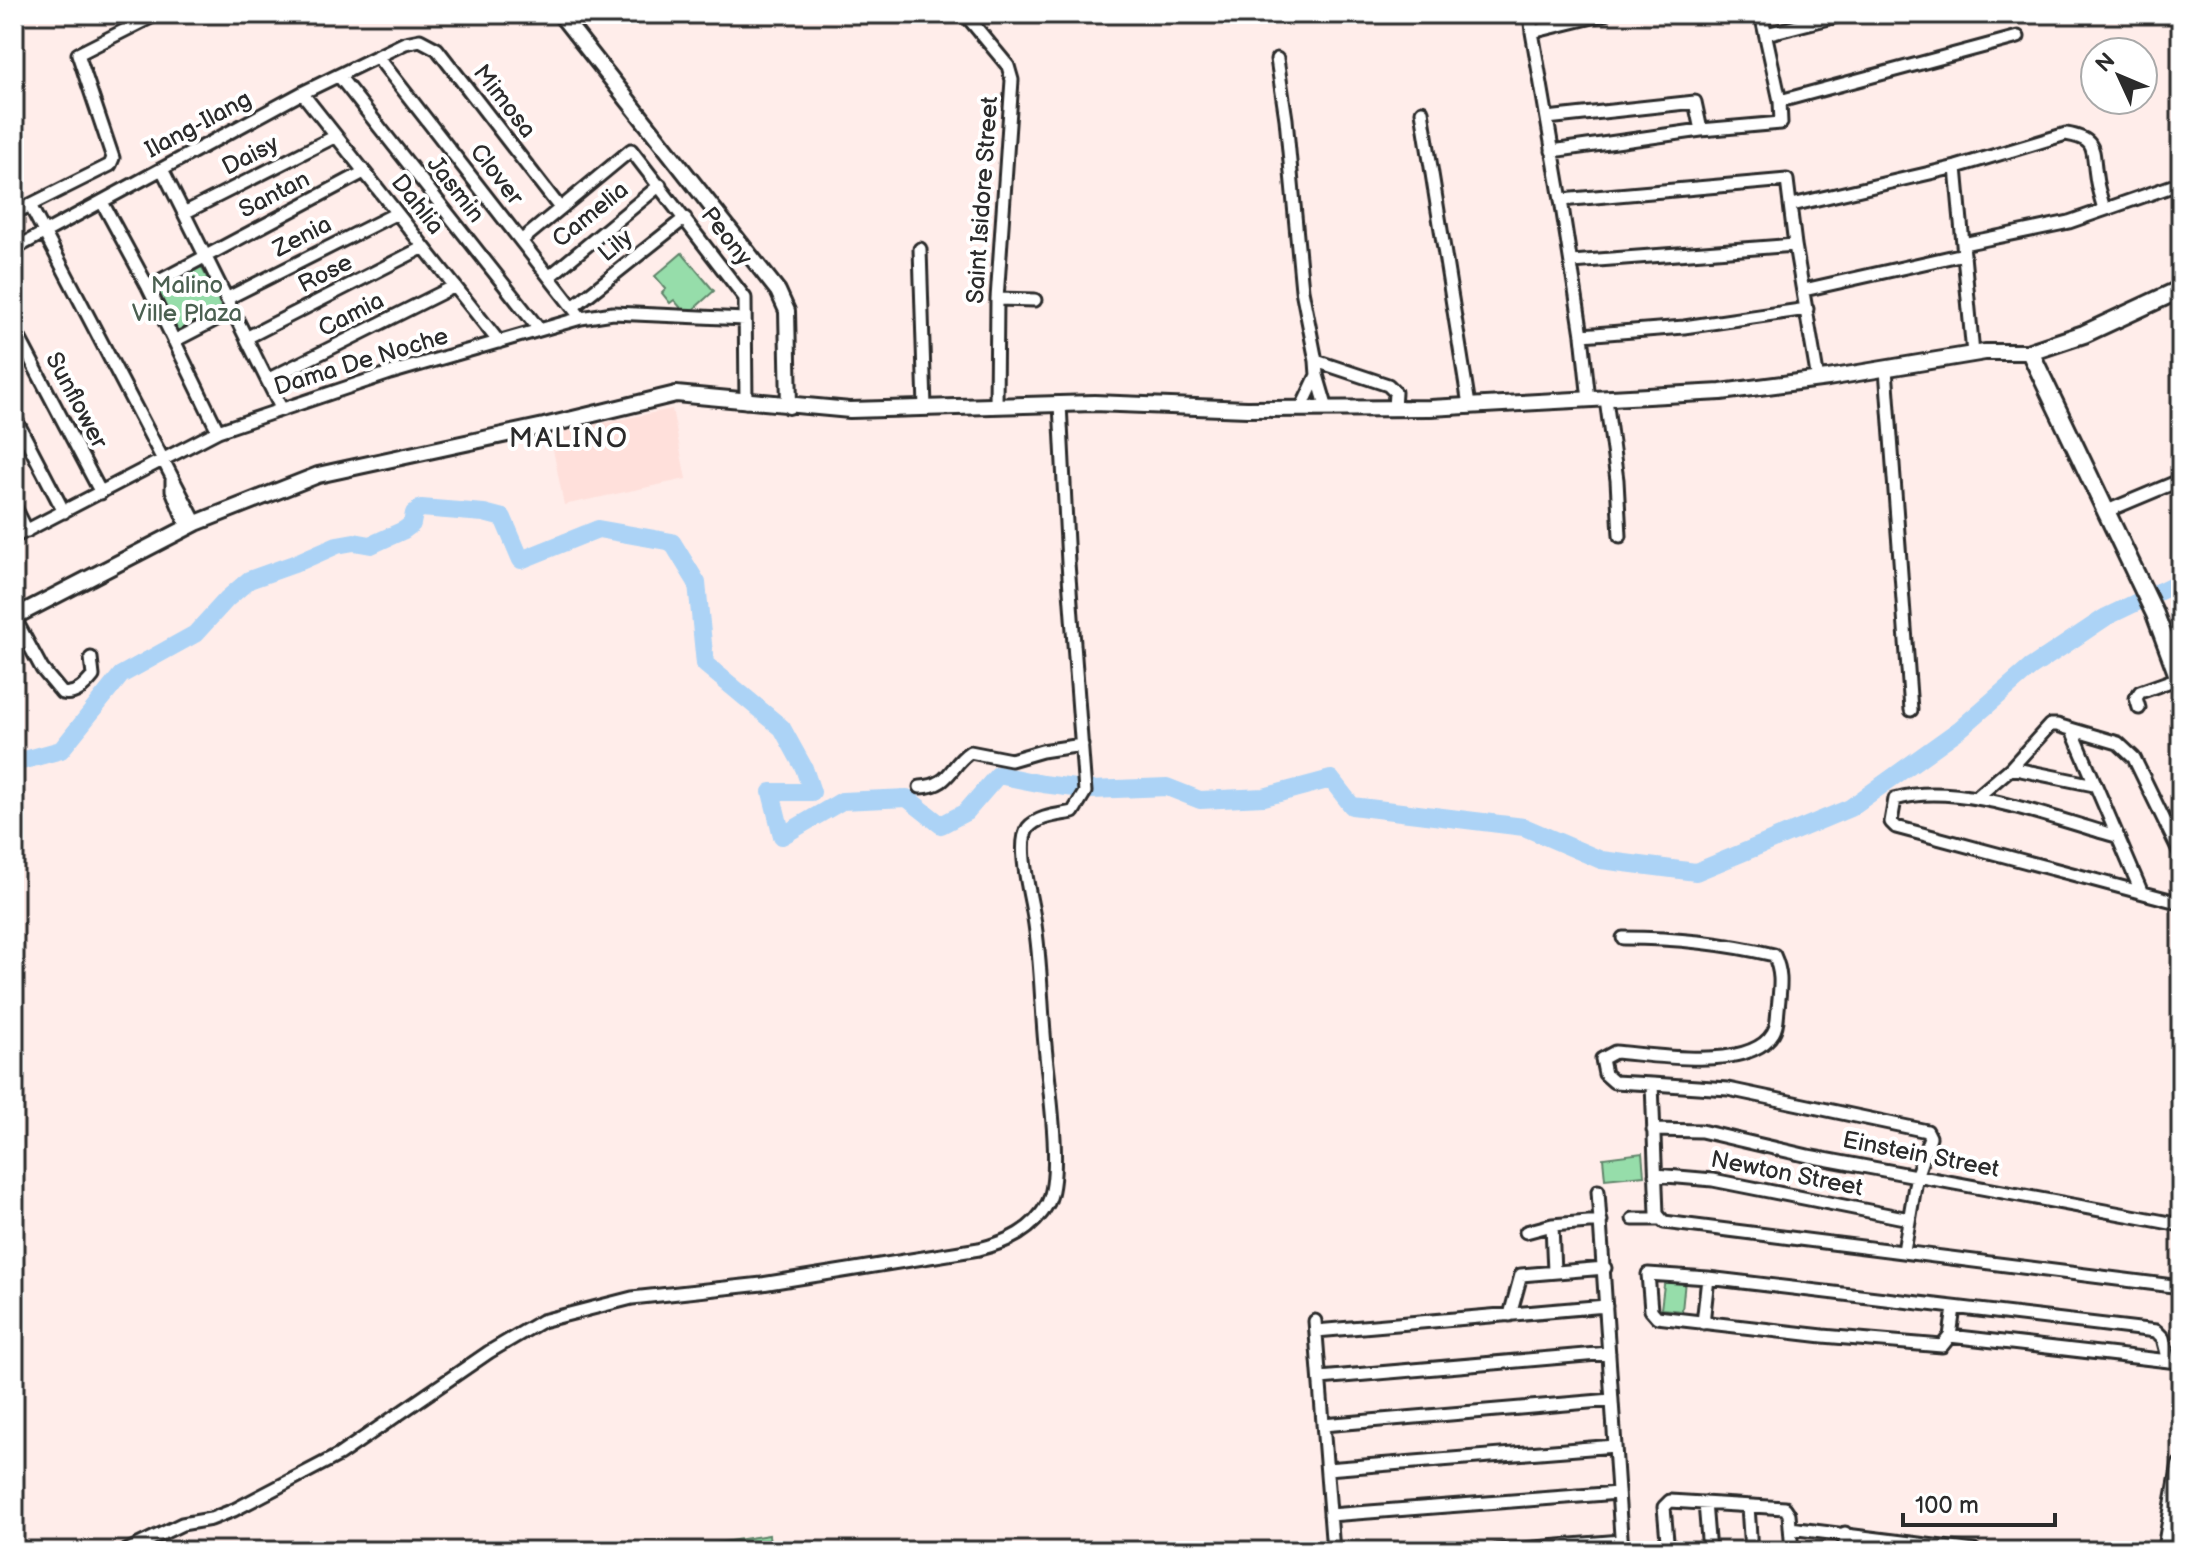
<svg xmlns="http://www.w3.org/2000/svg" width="2195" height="1565" font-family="'Balsamiq Sans',sans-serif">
<rect width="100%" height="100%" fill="#ffedea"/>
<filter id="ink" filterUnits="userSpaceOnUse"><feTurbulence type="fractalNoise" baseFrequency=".0125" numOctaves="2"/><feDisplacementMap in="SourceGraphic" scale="16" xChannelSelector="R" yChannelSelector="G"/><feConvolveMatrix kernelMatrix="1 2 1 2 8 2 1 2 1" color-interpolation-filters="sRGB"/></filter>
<g filter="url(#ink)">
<path fill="#ffe0db" d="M672,409L686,479L564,505L550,434Z"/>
<path fill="#96ddaa" stroke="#60846a" stroke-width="2" d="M682,253L714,291L687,315L674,300L670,303L662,293L666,289L655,276Z
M199,263L225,310L171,335L149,290Z
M1642,1153L1644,1175L1605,1179L1603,1158Z
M1665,1277L1685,1280L1682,1311L1661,1309Z
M769,1535L771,1551H683V1548Z"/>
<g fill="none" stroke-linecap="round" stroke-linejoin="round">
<path stroke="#acd3f6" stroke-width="18" d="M14,763L61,750L121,675L195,634L227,599L249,580L294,564L337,545L354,542L371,545L404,530L412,524L414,513L421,508L484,513L503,518L521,560L598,529L672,542L697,583L705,664L782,728L804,768L812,792H771L782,836L842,801L907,798L941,825L966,812L998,775L1043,784L1091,790L1167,787L1200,800L1264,797L1331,779L1352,806L1524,827L1601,860L1696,872L1850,808L1960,729L2030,668L2106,617L2181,581"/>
<defs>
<path id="minor" d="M965,14L1008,66L1012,80L997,299L996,405
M1530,14L1532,32
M1766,34L1845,14
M377,56L581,318
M1277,59L1286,119L1302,290L1316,361L1317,375L1301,409
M339,76L539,329
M302,93L499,342
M1780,101L2018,37
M1422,111L1469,405
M1547,118L1695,102L1701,130
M1552,151L1701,130L1781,123L1780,101L1761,14
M1956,167L1973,354
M162,169L281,408
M1561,200L1532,32L1605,14
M102,202L148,287L218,431
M30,205L110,165L113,158L78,54L157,14
M1792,205L1956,167L2066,134C2098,139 2092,150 2096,176C2097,187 2101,198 2104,209
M14,213L30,205L196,523
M184,213L336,136
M521,241L631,150L745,298L746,402
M1963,244L2069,222L2181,183
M14,249L302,93L405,43L420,40L437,49L560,208
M920,249L925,408
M1572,262L1795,245
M549,277L660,185
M148,287L364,172
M1804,290L1964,254
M226,299L397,213
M997,299L1035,300
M573,307L685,218
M14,328L101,493
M1582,335L1684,327L1807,309
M246,338L424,247
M174,341L232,311
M1316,361L1388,385L1395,392L1394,409
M1886,369L1911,710
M1317,375L1327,409
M267,380L455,286
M1606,399L1617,480L1620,536
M1589,400L1582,335L1561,200L1787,180L1795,245L1818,380
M14,416L64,512
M172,480V490L187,527
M14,505L27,531
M2107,511L2181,480
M14,537L218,431L390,373L581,318L613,313L745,319
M14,617L42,669L62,693C75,696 85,686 93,676L91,658
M2139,708L2136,698L2140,692L2179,678
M2072,730L2141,891
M2011,768L2094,785
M920,787C951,786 949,766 970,752L1011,760L1042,751L1082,745
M1977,797L2011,768L2050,725H2057L2118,743L2134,758L2181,855
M2116,836C2054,819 1957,780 1895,799L1891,822L1896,827L2181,903
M1623,938C1674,938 1724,943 1774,955C1783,975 1780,987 1778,1009C1777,1017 1778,1025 1773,1033C1750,1072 1654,1055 1615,1052L1602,1059L1605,1074L1614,1082L1652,1084
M1653,1130L1701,1131L1808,1156L2181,1225
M1655,1175L1713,1180L1909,1219
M1598,1191L1622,1551
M1633,1219H1659
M1552,1225L1554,1272
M1526,1232L1552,1225L1601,1221
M1904,1251L1917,1174L1930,1137L1927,1131L1728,1089L1652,1084L1657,1214L1664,1222L2181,1287
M1510,1315L1521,1275L1605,1268
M1315,1321L1333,1551
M1703,1323L1708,1278
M1316,1331L1606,1306
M1950,1336L1954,1308
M2169,1361L2163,1338L2156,1331L1708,1278L1648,1274L1651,1310L1657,1317L1823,1336L1942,1346L1950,1336L2169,1361L2181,1362
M1320,1378L1609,1353
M1323,1425L1612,1400
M1327,1469L1615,1446
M1705,1503L1709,1551
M1748,1506L1751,1551
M1330,1515L1618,1493
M1790,1528L1975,1551
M1845,1533V1551
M126,1551L182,1524L211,1519L234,1510L339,1455L489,1352L542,1321L632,1298L762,1284L979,1249C1007,1242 1033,1231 1048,1203C1063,1172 1048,1082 1045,1045C1041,1003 1041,960 1034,918C1031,897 1016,844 1028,828C1038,816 1059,815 1073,812L1085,792L1068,563L1060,404
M1496,1551L1622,1541
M1668,1551L1664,1507L1670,1501L1785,1508L1789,1514L1792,1551"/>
<path id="tertiary" d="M560,14L778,291L787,311L789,406
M14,617L196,523L318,475L544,426L676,394L850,410L1094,403L1247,409L1430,408L1721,392L1828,378L1985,352H2030"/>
<path id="secondary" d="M2181,289L2084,334L2030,352L2155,614L2181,684
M2166,1551L2181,1466"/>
</defs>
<use href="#minor" stroke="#2b2b2b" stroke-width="17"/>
<use href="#tertiary" stroke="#2b2b2b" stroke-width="20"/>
<use href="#secondary" stroke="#2b2b2b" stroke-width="22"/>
<use href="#minor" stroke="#fff" stroke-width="11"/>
<use href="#tertiary" stroke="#fff" stroke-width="14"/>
<use href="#secondary" stroke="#fff" stroke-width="16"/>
</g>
</g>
<g text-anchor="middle" stroke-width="8" stroke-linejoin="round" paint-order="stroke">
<g font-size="24" fill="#2b2b2b" stroke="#fff">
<text transform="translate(505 101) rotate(52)" y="8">Mimosa</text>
<text transform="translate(198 124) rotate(-28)" y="8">Ilang-Ilang</text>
<text transform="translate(250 155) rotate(-27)" y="8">Daisy</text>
<text transform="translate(497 174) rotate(52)" y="8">Clover</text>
<text transform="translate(456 189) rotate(52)" y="8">Jasmin</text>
<text transform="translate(274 194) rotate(-27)" y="8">Santan</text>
<text transform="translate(982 200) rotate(-86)" y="8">Saint Isidore Street</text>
<text transform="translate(418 204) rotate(52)" y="8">Dahlia</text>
<text transform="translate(590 214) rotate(-39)" y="8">Camelia</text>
<text transform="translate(302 236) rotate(-27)" y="8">Zenia</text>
<text transform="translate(727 236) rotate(52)" y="8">Peony</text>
<text transform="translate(615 245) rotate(-39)" y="8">Lily</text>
<text transform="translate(325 273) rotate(-27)" y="8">Rose</text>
<text transform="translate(351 314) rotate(-27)" y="8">Camia</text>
<text transform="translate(361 361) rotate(-17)" y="8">Dama De Noche</text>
<text transform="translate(77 400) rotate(62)" y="8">Sunflower</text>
<text transform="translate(1921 1154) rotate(11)" y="8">Einstein Street</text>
<text transform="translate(1787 1173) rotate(11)" y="8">Newton Street</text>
</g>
<g font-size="24" fill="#4b6051" stroke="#fff">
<text x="187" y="293">Malino<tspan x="187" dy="28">Ville Plaza</tspan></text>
</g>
<g font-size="28" letter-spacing="2" fill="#2b2b2b" stroke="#fff">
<text x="569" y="447">MALINO</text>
</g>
</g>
<rect width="2195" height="1565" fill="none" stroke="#fff" stroke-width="48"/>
<rect x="24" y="24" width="2147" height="1517" fill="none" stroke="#2b2b2b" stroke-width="3" filter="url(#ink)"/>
<g transform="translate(2119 76) rotate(314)"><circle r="38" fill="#ffffff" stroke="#aaaaaa" stroke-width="2"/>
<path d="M0-6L14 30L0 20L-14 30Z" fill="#2b2b2b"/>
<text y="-12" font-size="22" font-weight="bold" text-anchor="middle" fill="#2b2b2b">N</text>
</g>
<path d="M1903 1513v12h152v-12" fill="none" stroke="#2b2b2b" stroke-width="4"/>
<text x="1915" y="1513" font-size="24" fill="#2b2b2b" stroke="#ffffff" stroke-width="6" paint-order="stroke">100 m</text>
</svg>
